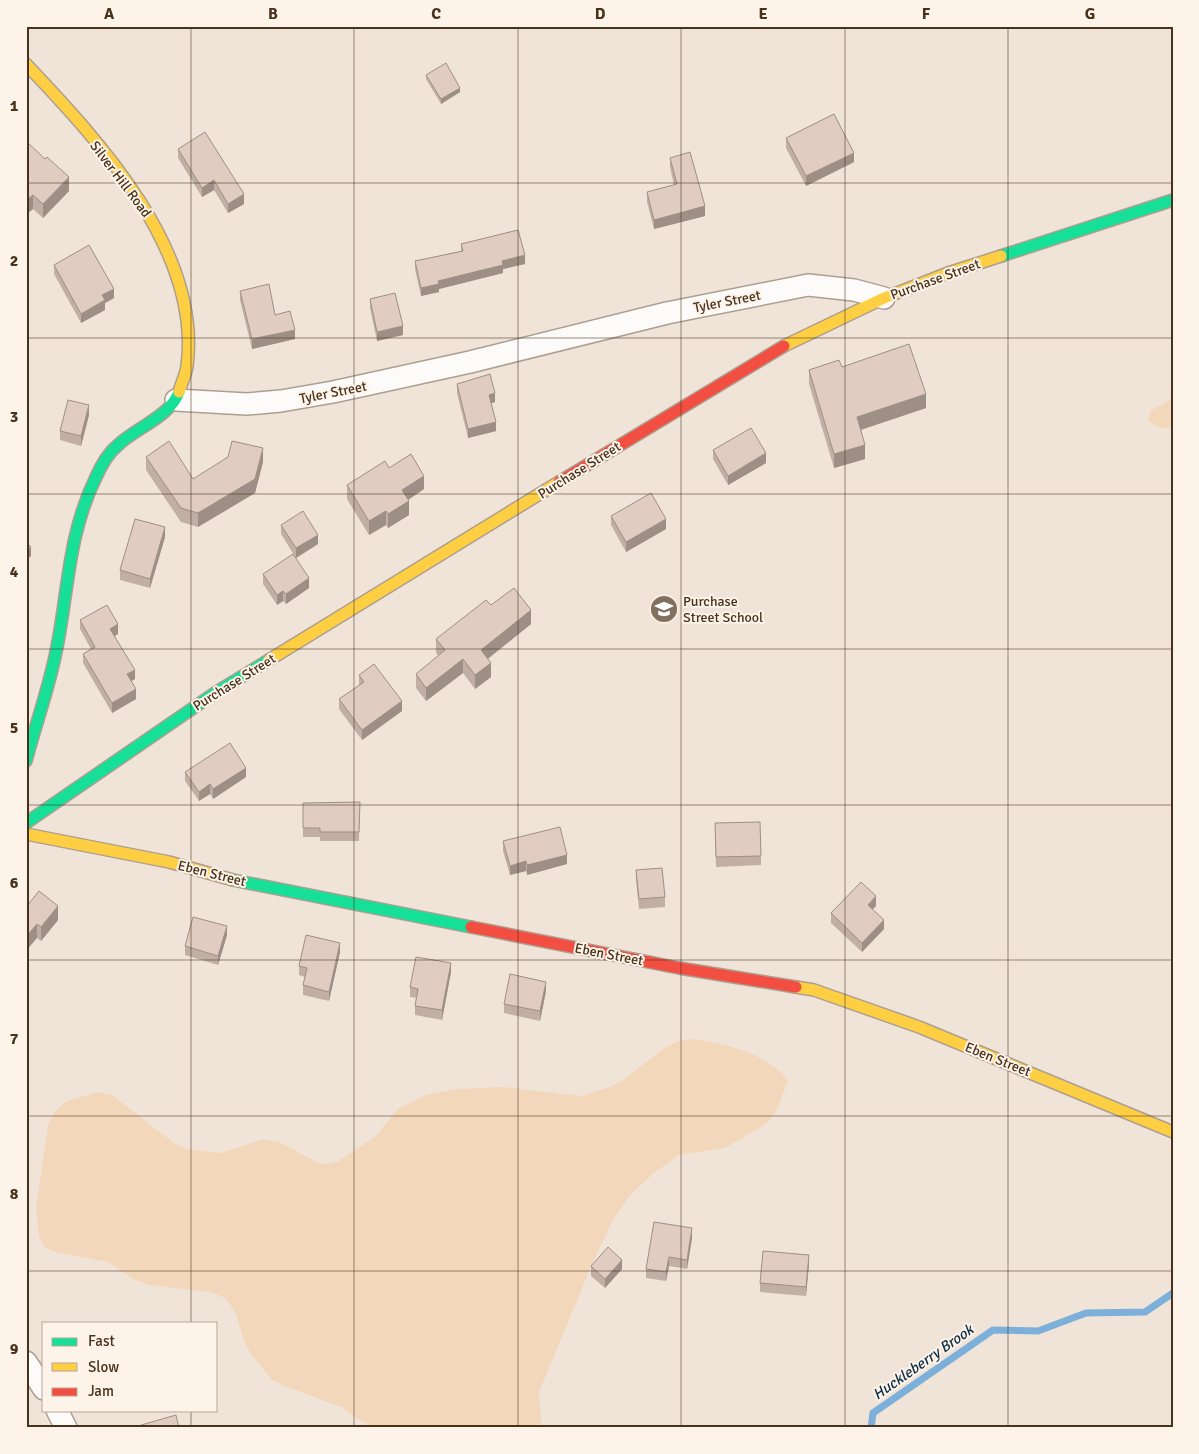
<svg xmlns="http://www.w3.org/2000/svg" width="1199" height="1454" font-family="Signika,sans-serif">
<rect width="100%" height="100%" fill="#f0e4d9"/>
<path fill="#f3d7bb" d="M1173,396V426L1162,429L1148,421L1150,411L1165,403Z
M690,1039C724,1043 765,1052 788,1080L776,1112L766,1124L725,1148L679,1155L654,1173L630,1195L613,1220L593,1262L539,1392L542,1428H371L343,1408L285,1386L271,1379L251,1354L244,1341L235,1311L225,1298L211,1292L149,1285L135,1280L108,1262L58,1253L45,1248L39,1237L36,1208L48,1126L55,1111L67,1101L98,1092L112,1095L174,1143L188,1149L220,1153L264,1139L279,1142L321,1164L337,1162L376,1136L398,1109L426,1095L457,1089L503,1087L581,1096L610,1087L624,1079L663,1049L676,1042Z"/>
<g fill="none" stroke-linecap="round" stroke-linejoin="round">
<path stroke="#7cb0da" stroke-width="7" d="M871,1428L873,1413L993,1330L1038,1331L1086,1313L1145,1312L1173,1293"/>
<defs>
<path id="street" d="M176,400L247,404L281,401L333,392L470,362L667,313L808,285L854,290L884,298
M26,1362L44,1389
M57,1410L66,1428"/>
<path id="fast" d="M1001,256L1173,200
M26,761C36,723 50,685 57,647C69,586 68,535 96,477C101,466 107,454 117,446C135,428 170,417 179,392
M26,823L215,693L269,660
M233,880L471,927"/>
<path id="slow" d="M26,64C99,141 202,251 187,366C186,375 181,384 179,392
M784,346L884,298L948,273L1001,256
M269,660L559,482
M26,834L169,862L233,880
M796,987L814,990L919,1027L1173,1132"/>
<path id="jam" d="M559,482L784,346
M471,927L679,968L796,987"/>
</defs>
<use href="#street" stroke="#ad9f90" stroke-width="24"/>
<use href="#fast" stroke="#ad9f90" stroke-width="14"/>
<use href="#slow" stroke="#ad9f90" stroke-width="14"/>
<use href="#jam" stroke="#ad9f90" stroke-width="14"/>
<use href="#street" stroke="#fdfbf9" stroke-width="21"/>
<use href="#fast" stroke="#16e098" stroke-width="11"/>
<use href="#slow" stroke="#ffcf43" stroke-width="11"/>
<use href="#jam" stroke="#f24e42" stroke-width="11"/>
</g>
<path fill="#c1afa5" d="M426,75L460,92L441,104L426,79Z
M786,138L854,162L806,186L786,148Z
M26,141L69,191L43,218L33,209L28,213L26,212Z
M178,149L244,204L228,213L214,190L202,197L178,158Z
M670,158L705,216L654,229L647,202V192L674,185L670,167Z
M461,244L525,264L503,269V273L439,289V292L421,296L415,269V261L461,251Z
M54,265L114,298L105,303V310L81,323L54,274Z
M240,291L275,315L295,339L252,349L240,300Z
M370,299L403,335L377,341L370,308Z
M809,370L926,408L861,430L865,459L834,468L809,384Z
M457,384L495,402L491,403L496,431L468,438L457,393Z
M89,415L81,446L60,440V431Z
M713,450L766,463L728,485L713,459Z
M146,457L193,479L263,462L255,493L198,527L181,522L146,470Z
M389,468L424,489L408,500L409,515L388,528L386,525L369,535L347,499V485Z
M611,516L666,529L626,552L611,525Z
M281,525L318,544L296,558L281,534Z
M165,537L150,588L120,580V570Z
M263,574L309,588L286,604L283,601L277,605L263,584Z
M491,605L531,624L488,659L491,677L475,689L463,673L426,701L416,688V674L439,656L436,653V639Z
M80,620L118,634L115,636L135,679L131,681L136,699L112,713L83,663V654L91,649L80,629Z
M359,675L402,711L362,740L339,709V699L359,685Z
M185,772L246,777L213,799L210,794L199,801L185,781Z
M360,802L359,841H320V837H303V803Z
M715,833L761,856V865L716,867Z
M503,841L567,864L527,875L526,871L510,875L503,851Z
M636,870L665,897V907L639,909L636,880Z
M876,906L872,909L884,929L862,952L831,923V913Z
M26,907L58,920L41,941L37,938Z
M227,935L218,965L185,955V946Z
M340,952L329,1001L303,995V985L305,977L299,975V966Z
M451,972L442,1020L415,1015V1006L417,998L410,997V987Z
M546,991L540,1021L504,1013V1004Z
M692,1238L687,1269L669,1266L666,1281L646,1278V1269Z
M809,1264L806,1296L760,1292V1283Z
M591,1266L622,1269L605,1288L591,1276Z"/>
<path fill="#9d8f86" d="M460,88V92L441,104V99Z
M854,153V162L806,186V176Z
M69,177V191L43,218V204Z
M214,180V190L202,197V188Z
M244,194V204L228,213V204Z
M33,195V209L28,213V199Z
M705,206V216L654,229V220Z
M525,255V264L503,269V273L439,289V292L421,296V288L438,281L502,261Z
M114,289V298L105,303V310L81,323V314L102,295Z
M403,326V335L377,341V332Z
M295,330V339L252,349V339Z
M495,393V402L489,404V395Z
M926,394V408L857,431V417Z
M89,405V415L81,446V436Z
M496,422V431L468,438V429Z
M865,445V459L834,468V454Z
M263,448V462L255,493L198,527V513Z
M766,453V463L728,485V476Z
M424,476V489L402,504V490Z
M409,501V515L388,528V514Z
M386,511V525L369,535V521Z
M666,519V529L626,552V542Z
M165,527V537L150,588V579Z
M318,535V544L296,558V548Z
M31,547V556L26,561V551Z
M309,578V588L286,604V594Z
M283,591V601L277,605V595Z
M531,610V624L481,664V650Z
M118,624V634L110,638V629Z
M463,659V673L426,701V688Z
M491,663V677L475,689V675Z
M135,670V679L127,684V674Z
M136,689V699L112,713V703Z
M402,701V711L362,740V730Z
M246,768V777L213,799V789Z
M210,784V794L199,801V792Z
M567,855V864L527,875V865Z
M526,861V871L510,875V866Z
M876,896V906L868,914V905Z
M58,906V920L41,941V927Z
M884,920V929L862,952V943Z
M37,924V938L26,951V937Z
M227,926V935L218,965V956Z
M340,943V952L329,1001V992Z
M451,963V972L442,1020V1010Z
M546,982V991L540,1021V1011Z
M692,1228V1238L687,1269V1260Z
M809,1255V1264L806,1296V1287Z
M669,1257V1266L666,1281V1272Z
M622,1260V1269L605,1288V1279Z"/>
<path fill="#e0ccc0" stroke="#9d8f86" d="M446,63L460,88L441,99L426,75Z
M834,114L854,153L806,176L786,138Z
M205,132L244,194L228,204L214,180L202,188L178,149Z
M26,141L45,159L47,157L69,177L43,204L33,195L28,199L26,198Z
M690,152L705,206L654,220L647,192L677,184L670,158Z
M518,230L525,255L502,261L503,265L438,281L439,284L421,288L415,261L463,251L461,244Z
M89,245L114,289L102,295L105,300L81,314L54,265Z
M269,284L275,315L290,311L295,330L252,339L240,291Z
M395,293L403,326L377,332L370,299Z
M909,344L926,394L857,417L865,445L834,454L809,370L839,360L842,367Z
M490,374L495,393L489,395L496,422L468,429L457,384Z
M68,400L89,405L81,436L60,431Z
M751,428L766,453L728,476L713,450Z
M169,441L193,479L228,457L232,441L263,448L255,479L198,513L181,508L146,457Z
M411,454L424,476L402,490L409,501L388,514L386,511L369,521L347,485L385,461L389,468Z
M651,493L666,519L626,542L611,516Z
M303,511L318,535L296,548L281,525Z
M135,519L165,527L150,579L120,570Z
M26,542L31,547L26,551Z
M293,554L309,578L286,594L283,591L277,595L263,574Z
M514,588L531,610L481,650L491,663L475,675L463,659L426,688L416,674L445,650L436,639L486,600L491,605Z
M107,605L118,624L110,629L135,670L127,674L136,689L112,703L83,654L95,647L80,620Z
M374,664L402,701L362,730L339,699L364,682L359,675Z
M230,743L246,768L213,789L210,784L199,792L185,772Z
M360,802L359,832H320V828H303V803Z
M760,822L761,856L716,857L715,823Z
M560,827L567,855L527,865L526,861L510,866L503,841Z
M662,868L665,897L639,899L636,870Z
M861,882L876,896L868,905L884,920L862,943L831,913Z
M39,891L58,906L41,927L37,924L26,937V907Z
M193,917L227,926L218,956L185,946Z
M306,935L340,943L329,992L303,985L307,968L299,966Z
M416,957L451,963L442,1010L415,1006L418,989L410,987Z
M510,974L546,982L540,1011L504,1004Z
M654,1222L692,1228L687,1260L669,1257L666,1272L646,1269Z
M608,1247L622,1260L605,1279L591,1266Z
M763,1251L809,1255L806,1287L760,1283Z
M176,1415L179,1428H142L141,1425Z"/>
<path fill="none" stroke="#47321c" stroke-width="1" stroke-opacity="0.55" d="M191,26V1323M354,26V1428M518,26V1428M681,26V1428M845,26V1428M1008,26V1428M26,183H1173M26,338H1173M26,494H1173M26,649H1173M26,805H1173M26,960H1173M26,1116H1173M26,1271H1173M191,1410V1428"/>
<defs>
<symbol id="school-disc" viewBox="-11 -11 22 22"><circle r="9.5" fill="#82705e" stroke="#fef3e9"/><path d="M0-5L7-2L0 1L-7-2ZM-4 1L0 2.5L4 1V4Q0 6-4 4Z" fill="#fff"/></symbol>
</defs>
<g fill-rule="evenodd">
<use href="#school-disc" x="648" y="593" width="32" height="32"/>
</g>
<g text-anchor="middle" stroke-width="4" stroke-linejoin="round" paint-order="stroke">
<g font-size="14" fill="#47321c" stroke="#fef3e9">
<text transform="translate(121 179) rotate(53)" y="5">Silver Hill Road</text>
<text transform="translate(935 279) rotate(-20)" y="5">Purchase Street</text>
<text transform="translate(727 301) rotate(-11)" y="5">Tyler Street</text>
<text transform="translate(333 392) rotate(-11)" y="5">Tyler Street</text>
<text transform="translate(579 470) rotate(-32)" y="5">Purchase Street</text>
<text transform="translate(234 682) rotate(-32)" y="5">Purchase Street</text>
<text transform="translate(212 873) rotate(14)" y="5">Eben Street</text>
<text transform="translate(609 954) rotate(11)" y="5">Eben Street</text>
<text transform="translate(998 1059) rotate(22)" y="5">Eben Street</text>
</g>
<g font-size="14" fill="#47321c" stroke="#fef3e9" text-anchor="start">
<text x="683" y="606">Purchase<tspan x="683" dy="16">Street School</tspan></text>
</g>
<g font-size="15" font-style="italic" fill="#092c46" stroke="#fef3e9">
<text transform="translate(923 1362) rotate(-35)" y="5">Huckleberry Brook</text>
</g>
</g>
<rect width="1199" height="1454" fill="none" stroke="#fef3e9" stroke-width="55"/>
<rect x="42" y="1322" width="175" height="90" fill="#fef3e9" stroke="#b5a697"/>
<rect x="52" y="1338" width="25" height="8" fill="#16e098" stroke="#b5a697"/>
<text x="88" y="1346" font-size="15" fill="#47321c">Fast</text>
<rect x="52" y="1363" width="25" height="8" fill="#ffcf43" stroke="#b5a697"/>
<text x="88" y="1372" font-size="15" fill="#47321c">Slow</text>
<rect x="52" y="1388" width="25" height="8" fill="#f24e42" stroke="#b5a697"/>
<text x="88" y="1396" font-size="15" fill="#47321c">Jam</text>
<rect x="28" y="28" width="1144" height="1398" fill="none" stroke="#47321c" stroke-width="2"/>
<g font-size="16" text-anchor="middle" font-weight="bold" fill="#47321c">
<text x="109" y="19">A</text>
<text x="273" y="19">B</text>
<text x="436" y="19">C</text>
<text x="600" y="19">D</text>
<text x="763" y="19">E</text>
<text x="926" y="19">F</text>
<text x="1090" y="19">G</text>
<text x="14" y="111">1</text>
<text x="14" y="266">2</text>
<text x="14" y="422">3</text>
<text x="14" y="577">4</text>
<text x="14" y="733">5</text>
<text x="14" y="888">6</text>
<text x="14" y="1044">7</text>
<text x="14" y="1199">8</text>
<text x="14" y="1354">9</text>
</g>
</svg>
